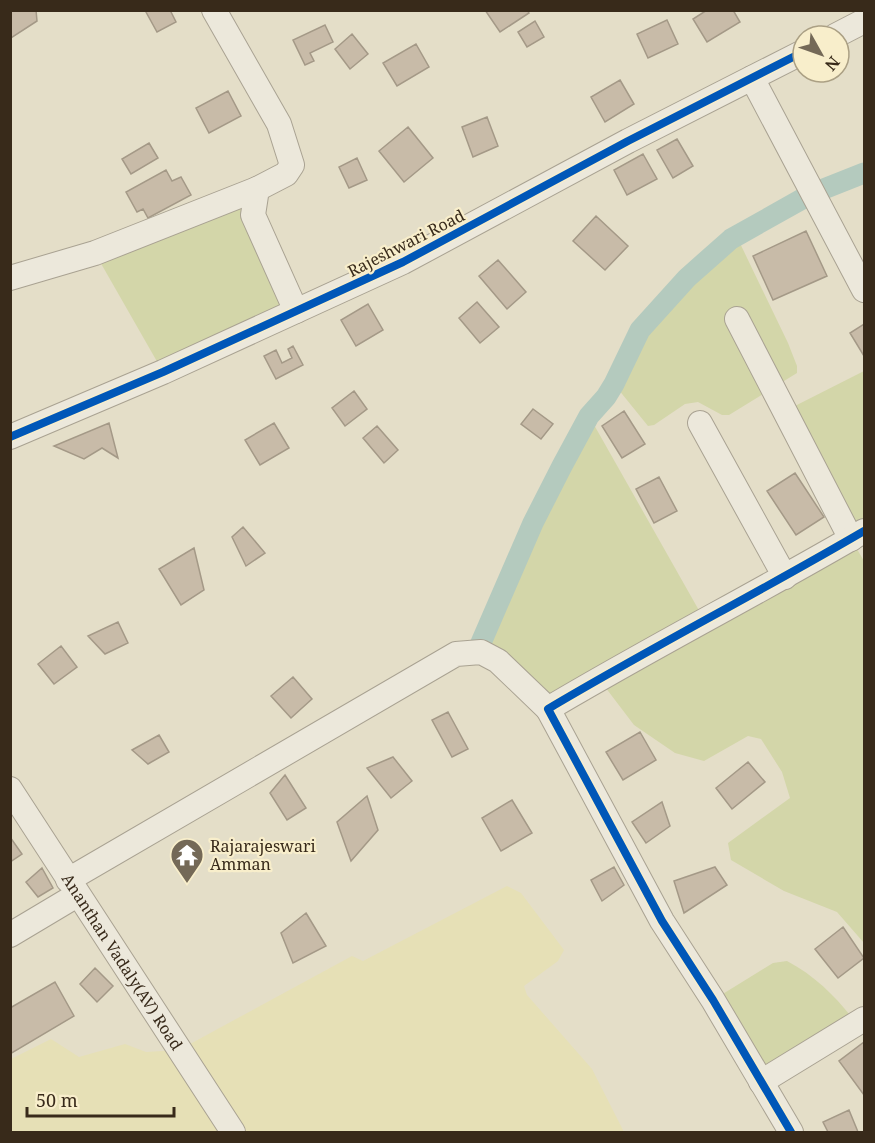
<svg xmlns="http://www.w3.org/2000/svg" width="875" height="1143" font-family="'Noto Serif',serif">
<rect width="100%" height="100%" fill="#e4dec8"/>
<path fill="#e6e0b6" d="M507,886L521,893L564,950L558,961L524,986L527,995L592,1069L624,1132H11V1059L51,1039L79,1057L125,1044L146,1052L179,1050L352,956L363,961Z"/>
<path fill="#d3d6a9" d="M257,189L296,311L163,372L95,253Z
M736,235L788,343L797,366V373L729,415H722L698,402L685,404L654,425L648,426L614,384L640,330L687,278Z
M864,371V531L851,539L864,561V943L837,912L784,891L731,860L728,843L790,798L782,772L761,739L748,736L704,761L675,753L634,725L599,679L548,709L477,652L533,523L589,416L705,621L851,539L785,411Z
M787,961C817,977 837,998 857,1024L761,1082L713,1000L773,963Z"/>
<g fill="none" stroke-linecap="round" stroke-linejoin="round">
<path stroke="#b4cabe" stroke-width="21" d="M477,652L533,523L562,466L589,416L606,397L614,384L640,330L687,278L731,239L811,194L864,173"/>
</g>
<path fill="#c8bba8" stroke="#a49987" stroke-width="1.5" d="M10,10H36L37,21L11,38Z
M149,10H170L176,22L157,32L146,12Z
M485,10H527L529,13L500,32Z
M707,10H733L740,22L707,42L693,19Z
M667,20L678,44L648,58L637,34Z
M535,21L544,37L527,47L518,32Z
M325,25L333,42L310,53L314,61L305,65L293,40Z
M352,34L368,54L350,69L335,49Z
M416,44L429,67L397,86L383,63Z
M620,80L634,104L605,122L591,97Z
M228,91L241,116L209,133L196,108Z
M487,117L498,146L473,157L462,127Z
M408,127L433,158L404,182L379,151Z
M677,139L693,166L673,178L657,150Z
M149,143L158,158L131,174L122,159Z
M643,154L657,179L627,195L614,170Z
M357,158L367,180L349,188L339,167Z
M166,170L172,181L181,177L191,195L148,218L143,209L137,212L126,192Z
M596,216L628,246L605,270L573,241Z
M806,231L827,276L773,300L753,256Z
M498,260L526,292L507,309L479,276Z
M477,302L499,327L480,343L459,318Z
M368,304L383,330L356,346L341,320Z
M864,324V356L850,333Z
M293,346L303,365L276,379L264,356L276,350L282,363L292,358L288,349Z
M354,391L367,409L345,426L332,408Z
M533,409L553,424L541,439L521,424Z
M624,411L645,444L622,458L602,426Z
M109,423L118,458L102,448L84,459L54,446Z
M274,423L289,448L260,465L245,440Z
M377,426L398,450L384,463L363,438Z
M795,473L824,517L796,535L767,491Z
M659,477L677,511L654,523L636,489Z
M243,527L265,553L246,566L232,537Z
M194,548L204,590L181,605L159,569Z
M118,622L128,643L105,654L88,636Z
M61,646L77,667L54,684L38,664Z
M293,677L312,699L291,718L271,696Z
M448,712L468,749L452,757L432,720Z
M640,732L656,760L623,780L606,752Z
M159,735L169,752L148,764L132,750Z
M393,757L412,781L391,798L367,768Z
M748,762L765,782L732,809L716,788Z
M285,775L306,808L287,820L270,793Z
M367,796L378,830L351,861L337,822Z
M512,800L532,833L501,851L482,818Z
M662,802L670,826L646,843L632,822Z
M10,837L22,854L10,862Z
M614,867L624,885L602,901L591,880Z
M715,867L727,885L684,913L674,881Z
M42,868L53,888L38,897L26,882Z
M306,913L326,946L293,963L281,933Z
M843,927L864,958L838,978L815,949Z
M95,968L113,986L97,1002L80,984Z
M55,982L74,1016L10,1054V1008Z
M864,1042V1095L839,1061Z
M849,1110L858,1132H828L823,1122Z"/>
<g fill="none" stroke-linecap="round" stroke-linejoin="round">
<defs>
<g id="minor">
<path d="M214,10L279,124L292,165L286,174L257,189L253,215L296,311"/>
<path d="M835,36L864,21"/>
<path d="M752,78L864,290"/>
<path d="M10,278L95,253L257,189"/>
<path d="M737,319L851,539"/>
<path d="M700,423L785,577"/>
<path d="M10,437L163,372L403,262L628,141L803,52"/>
<path id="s1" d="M10,789L233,1132"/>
<path d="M68,880L456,654L481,652L498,661L548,709"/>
<path d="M10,935L77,895"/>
<path d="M761,1082L864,1019"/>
<path d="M791,1132L713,1000L662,921L548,709C652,647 760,592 864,531"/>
</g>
</defs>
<use href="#minor" stroke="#a9a292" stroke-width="26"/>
<use href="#minor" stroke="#ece8db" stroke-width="24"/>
<defs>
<path id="cycleway" d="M10,437L163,372L403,262L628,141L803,52
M791,1132L713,1000L662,921L548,709C652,647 760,592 864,531"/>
</defs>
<use href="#cycleway" stroke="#f8eecb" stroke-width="11"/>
<use href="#cycleway" stroke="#0057b8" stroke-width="8"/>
</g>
<defs>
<symbol id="temple-pin" viewBox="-11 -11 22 30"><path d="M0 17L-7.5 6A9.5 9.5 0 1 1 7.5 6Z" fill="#746957" stroke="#f8eecb"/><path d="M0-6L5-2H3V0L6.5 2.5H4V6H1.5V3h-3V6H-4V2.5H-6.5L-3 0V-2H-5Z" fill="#fff"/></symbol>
</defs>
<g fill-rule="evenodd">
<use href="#temple-pin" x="168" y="836" width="38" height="52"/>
</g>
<g text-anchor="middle" stroke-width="4.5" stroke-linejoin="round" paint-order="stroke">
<g font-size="16" fill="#382a1a" stroke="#f8eecb">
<text transform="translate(406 243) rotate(-27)" y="6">Rajeshwari Road</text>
<text dy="6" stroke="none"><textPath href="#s1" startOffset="206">Ananthan Vadaly(AV) Road</textPath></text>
</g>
<g font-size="16" fill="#382a1a" stroke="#f8eecb" text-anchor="start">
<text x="210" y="852">Rajarajeswari<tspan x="210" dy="18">Amman</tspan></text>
</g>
</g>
<rect width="875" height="1143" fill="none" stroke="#382a1a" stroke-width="24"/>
<g transform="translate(821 54) rotate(130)"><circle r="28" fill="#f8eecb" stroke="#aba084" stroke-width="1.5"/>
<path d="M0-4.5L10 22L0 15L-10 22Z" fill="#746957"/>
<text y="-9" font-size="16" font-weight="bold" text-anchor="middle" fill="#382a1a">N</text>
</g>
<path d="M27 1107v9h147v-9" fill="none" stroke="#382a1a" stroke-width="3"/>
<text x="36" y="1107" font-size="18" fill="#382a1a" stroke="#f8eecb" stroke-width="4.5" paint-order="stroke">50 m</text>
</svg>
